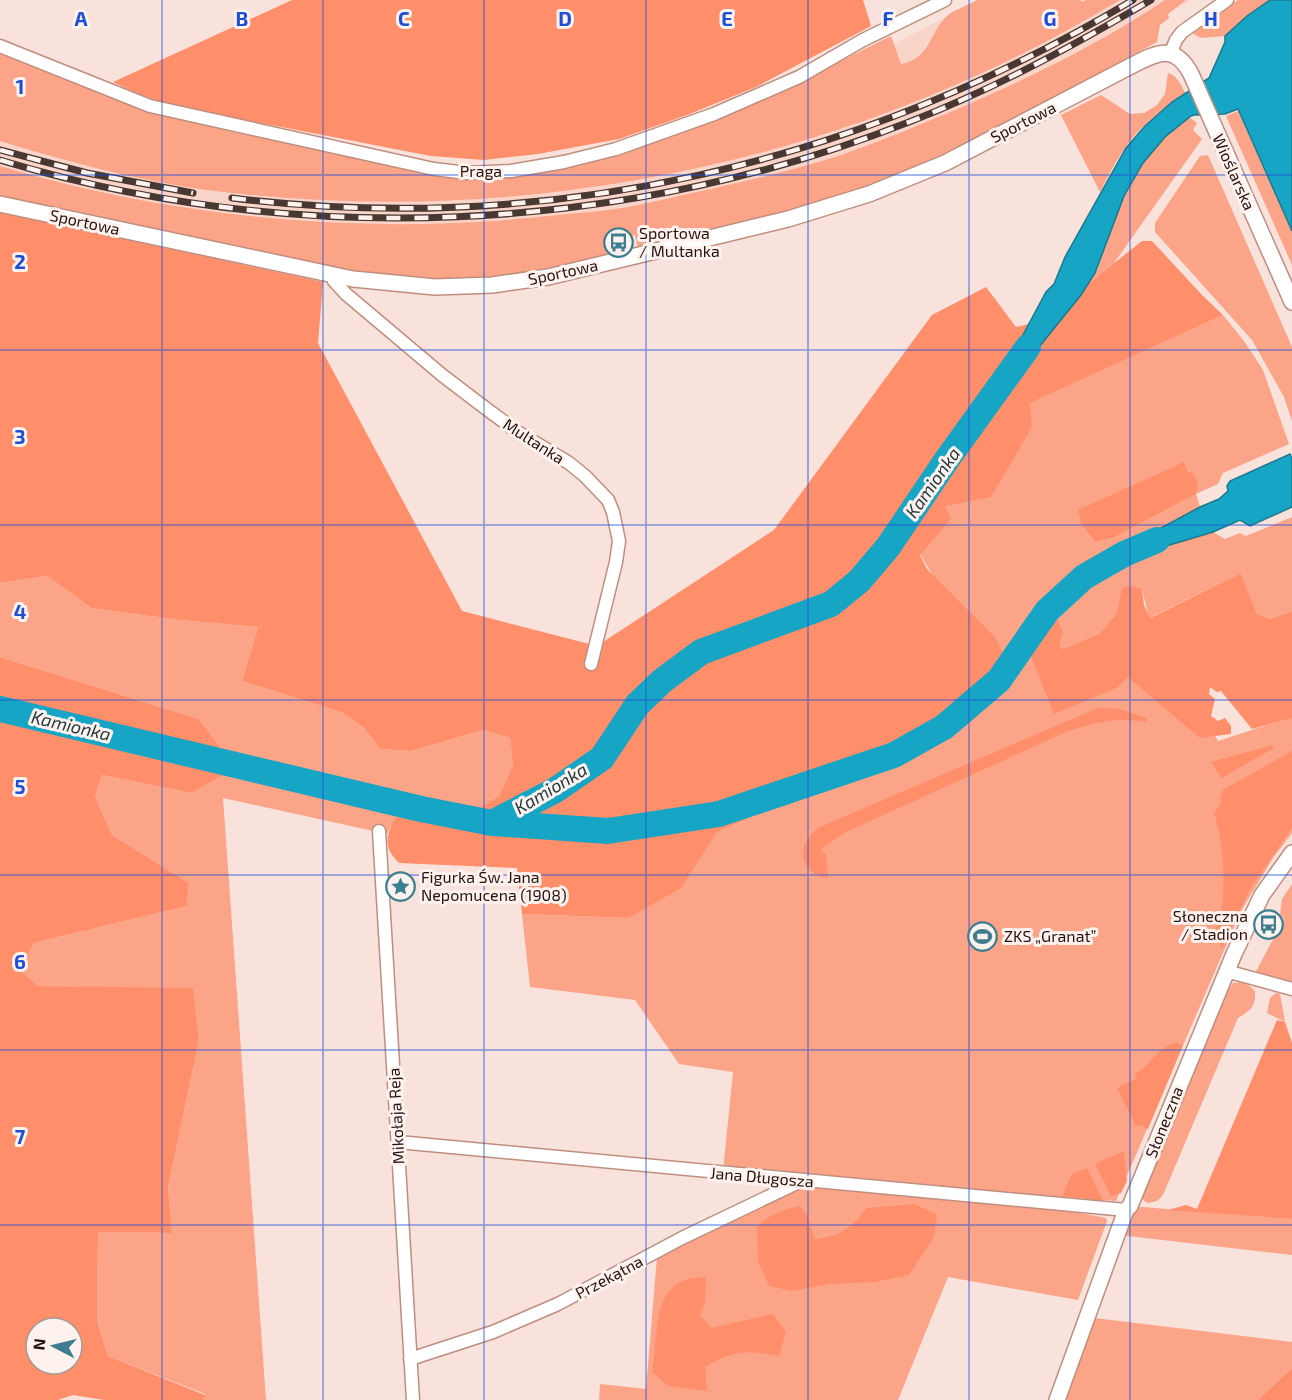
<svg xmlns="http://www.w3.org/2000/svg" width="1292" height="1400" font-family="'Exo 2',sans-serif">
<rect width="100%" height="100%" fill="#f8e2db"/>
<path fill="#f9d5c9" d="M979,0H1191L1100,55L879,163L427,259L0,180V59L158,119L387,175L596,166L802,91Z"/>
<path fill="#fba488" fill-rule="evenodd" d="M977,0H1080L1082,2L1086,0H1120C846,166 515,232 199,189C132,179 65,161 0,141V51L163,114L237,133L296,142L400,168L435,173L537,172L596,161L700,125L784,89L891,36L901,64C932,58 928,33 948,15C956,9 969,5 977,0Z
M1165,0H1186L1168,14L1169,18L1160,25L1157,42L988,133L899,175L827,201L638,248L635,235L605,243L607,255C551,268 492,281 433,281C400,281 368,274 336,269L0,198V166C178,219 365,236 549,216C573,213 598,212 622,208C652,203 681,195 711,189C753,179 794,170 835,157C877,143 919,125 960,108C1031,77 1101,43 1165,0Z
M1238,0H1270L1247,16L1225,36L1201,38L1193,34L1205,22Z
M1168,73C1178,75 1181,86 1186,94C1163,109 1138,127 1123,151C1114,164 1107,178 1100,192L1061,115L1101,95L1130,114L1144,113L1157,105L1165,94Z
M1238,111L1292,232V265L1226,116Z
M1186,115L1197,123L1193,130L1202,139L1114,263L1089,283L1099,246L1132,173L1179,120Z
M1208,155L1292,347V421L1284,397L1252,340L1155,232V223L1200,156Z
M1223,315L1244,341L1263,370L1289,444L1223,473L1218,484L1196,494L1200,507L1123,549L1127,558L1213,532L1225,539L1240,533L1246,536L1292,517V611L1270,619L1257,614L1241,573L1149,618L1142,589L1119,606L1117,613L1100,633L1063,649L1021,633L1052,708L1170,651L1218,741L1292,717V833L1273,858L1241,911L1116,1201L723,1171L733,1072L679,1064L635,1000L530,987L522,914L628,918L705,849L717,832L894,754L946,727L996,681L920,554L952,518L945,506L1011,460L1032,427L1029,403ZM1196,494L1113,538L1096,542Z
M47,576L91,608L179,620L258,627L242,681L341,712L364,728L380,749L411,751L483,730L510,738L513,765L499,796L461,818L402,806L387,834L223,798L266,1400H204L205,1394L108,1356L97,1319L98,1232L172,1233L168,1187L199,1040L193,989L38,986L20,970L34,943L187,906L189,883L112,835L95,796L102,775L191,793L234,767L199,719L0,657V583Z
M1292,884V984L1255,973L1284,919L1280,914L1282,899Z
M1245,982L1255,991C1256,1007 1251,1010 1238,1018L1163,1195L1157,1201L1148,1203L1143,1200L1142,1195L1223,998L1233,983Z
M1276,993L1280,994L1285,1022L1267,1013L1270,998Z
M813,1187C909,1193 1007,1200 1102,1217L1106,1218L1107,1221L1078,1300L948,1277L898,1400H599L600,1384L646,1389L657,1257L802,1188Z
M1130,1206L1292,1219V1255L1119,1235Z
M1086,1317L1292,1342V1368L1258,1400H1055Z"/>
<path fill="#ff8e6a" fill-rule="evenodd" d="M292,0H863L871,26L756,87L687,115L619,139L538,154L484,160L431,156L168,105L134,92L113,82Z
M0,212L323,282L318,343L462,611L597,646L774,530L932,315L986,287L1016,327L1064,316L1089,283L1142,241H1152L1202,295L1223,315L1030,403L1032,427L991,497L945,506L952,518L920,555L927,569L995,637L1008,664L996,681L946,727L894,754L717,832L681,888L628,918L522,914L517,868L399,863C378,842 390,829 402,806L461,818L499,796L513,765L510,738L483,730L411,751L380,749L364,728L341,712L242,681L258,627L179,620L91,608L47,576L0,583Z
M1184,462L1188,472L1193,473L1198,483L1196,494L1113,538L1096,542L1082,525L1078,510Z
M1241,573L1257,614L1270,619L1292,611V718L1252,729L1221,691L1217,692L1210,687L1209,694L1215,699L1211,716L1218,721L1225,718L1231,726V734L1200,738L1128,677L1116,688L1054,714L1021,633L1032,620L1057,619L1063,632L1059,646L1063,649L1100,633L1117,613L1122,588L1131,586L1142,589L1144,605L1150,618Z
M0,657L199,719L235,768L191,793L102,775L95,796L112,835L189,883L187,906L34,943L20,970L38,986L193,988L199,1040L168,1187L172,1233L98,1232L97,1320L108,1356L205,1395L204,1400H104L73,1395L58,1400H0ZM36,1328H72V1364H36Z
M1098,708L1120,709L1147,718L1146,722C1113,717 1098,722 1066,732L844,833L822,848V852L826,854L828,878C797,873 796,842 820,827Z
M1273,745L1274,748L1221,778L1211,762Z
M1292,751V828L1250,889L1222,948L1219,941L1208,945C1212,935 1222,921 1222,910C1225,878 1224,845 1214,813L1221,803L1220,797L1223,790Z
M1277,1020L1285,1022L1292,1043V1219L1168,1210L1186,1205L1197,1209Z
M1177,1043L1183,1045L1148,1129L1139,1125L1136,1126L1117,1088L1137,1078L1135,1074C1152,1066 1157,1046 1177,1043Z
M1124,1151L1127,1181L1121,1193L1111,1196L1095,1164Z
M1087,1168L1103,1201L1062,1196L1072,1174Z
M915,1204L937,1215L934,1237L909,1275L875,1282L830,1284L792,1291L769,1286L758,1261L757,1227C770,1214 782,1210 800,1206L807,1214L815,1239C842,1236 849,1229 867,1208Z
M706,1277L705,1302L700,1315L711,1328L773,1314L786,1332L779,1356C747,1350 734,1350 705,1367L707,1391L668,1386L652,1372C658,1344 651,1295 682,1281C689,1278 699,1278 706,1277Z
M1292,1368V1400H1258Z"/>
<path fill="#17a5c5" stroke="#1b798e" stroke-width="1.5" d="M1270,0H1292V231L1238,109L1225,114L1194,115L1191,116L1165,137L1143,163L1124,196L1095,273L1081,295L1014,378L1004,370L1046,292L1054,284L1065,257L1126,148L1145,126L1172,102L1209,78L1225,42V36L1247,16Z
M1290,454L1292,459V507L1250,526L1240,520L1213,532L1126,558L1122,549L1200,507L1219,499L1228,491L1227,486L1230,481Z"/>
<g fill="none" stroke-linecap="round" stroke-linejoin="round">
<path stroke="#17a5c5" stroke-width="26" d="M0,709L421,809L492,823L554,791L602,758L637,705L662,681L701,652L831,604L859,581L888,547L948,458L1028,347
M493,823L608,831L719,814L894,755L944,727L999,680L1047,611L1084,577L1124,554L1157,540"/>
<defs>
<path id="minor" d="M0,46L150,106L434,169L467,173L511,171L564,162L616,149L714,114L799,77L863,40L945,0
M1170,54L1176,40L1182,32L1227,0
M332,275L334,281L346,294L442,375L480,404L519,433L569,463L585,476L608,500L613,512L619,541L616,562L591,664
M379,831L413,1400
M1226,971L1292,989
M398,1142L1126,1210
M410,1359L493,1332L558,1304L682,1238L801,1181"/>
<path id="tertiary" d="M0,204L353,279L435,287L492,285L548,277L689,243L788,219L869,194L945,163L1127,68C1153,55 1173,40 1191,74L1292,302
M1057,1400L1126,1210L1130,1206L1234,954L1262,895L1292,853"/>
</defs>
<use href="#minor" stroke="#bf8e7f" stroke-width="15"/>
<use href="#tertiary" stroke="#bf8e7f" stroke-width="18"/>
<use href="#minor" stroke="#fff" stroke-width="12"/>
<use href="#tertiary" stroke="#fff" stroke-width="15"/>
<defs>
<path id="rail" d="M0,150L87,173L193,193
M0,160C296,249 622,235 909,122C994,89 1073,46 1151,0
M232,198C551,237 858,164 1133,0"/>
</defs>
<use href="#rail" stroke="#493731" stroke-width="7"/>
<use href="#rail" stroke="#fdf2ee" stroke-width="4.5" stroke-dasharray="14" stroke-linecap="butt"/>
</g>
<path fill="none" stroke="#1d4ed8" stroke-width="1.5" stroke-opacity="0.55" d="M162,0V1400M323,0V1400M484,0V1400M646,0V1400M808,0V1400M969,0V1400M1130,0V1400M0,175H1292M0,350H1292M0,525H1292M0,700H1292M0,875H1292M0,1050H1292M0,1225H1292"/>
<defs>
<symbol id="bus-ring" viewBox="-11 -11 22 22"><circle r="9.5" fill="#fdf2ee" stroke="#3d7e90" stroke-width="1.5"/><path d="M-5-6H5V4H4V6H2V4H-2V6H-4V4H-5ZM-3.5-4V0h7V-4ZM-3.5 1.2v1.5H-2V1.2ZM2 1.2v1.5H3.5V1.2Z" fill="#3d7e90"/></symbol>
<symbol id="sight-ring" viewBox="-11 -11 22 22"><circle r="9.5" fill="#fdf2ee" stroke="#3d7e90" stroke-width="1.5"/><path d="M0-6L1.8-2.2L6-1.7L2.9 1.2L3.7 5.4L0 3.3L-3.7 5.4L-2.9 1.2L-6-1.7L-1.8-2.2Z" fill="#3d7e90"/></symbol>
<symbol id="stadium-ring" viewBox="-11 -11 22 22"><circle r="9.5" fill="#fdf2ee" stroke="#3d7e90" stroke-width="1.5"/><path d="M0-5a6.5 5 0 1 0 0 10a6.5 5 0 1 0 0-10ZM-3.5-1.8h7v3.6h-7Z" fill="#3d7e90"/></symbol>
</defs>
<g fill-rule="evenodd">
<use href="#bus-ring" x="602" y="226" width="33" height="33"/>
<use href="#sight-ring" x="384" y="870" width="33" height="33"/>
<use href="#bus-ring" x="1252" y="908" width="33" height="33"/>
<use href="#stadium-ring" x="966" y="920" width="33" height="33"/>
</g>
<g text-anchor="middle" stroke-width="6" stroke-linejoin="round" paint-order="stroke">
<g font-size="16" fill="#25130e" stroke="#fdf2ee">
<text transform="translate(1023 122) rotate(-27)" y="6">Sportowa</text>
<text x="481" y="177">Praga</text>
<text transform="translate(1234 172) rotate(66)" y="6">Wioślarska</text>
<text transform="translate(85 222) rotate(12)" y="6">Sportowa</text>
<text transform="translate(563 272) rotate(-12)" y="6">Sportowa</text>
<text transform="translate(534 441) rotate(33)" y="6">Multanka</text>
<text transform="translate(396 1116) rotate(-93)" y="6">Mikołaja Reja</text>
<text transform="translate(1164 1122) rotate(-68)" y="6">Słoneczna</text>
<text transform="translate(762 1177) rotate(5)" y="6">Jana Długosza</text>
<text transform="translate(609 1277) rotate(-28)" y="6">Przekątna</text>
</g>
<g font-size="16" fill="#25130e" stroke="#fdf2ee" text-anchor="start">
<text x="639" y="239">Sportowa<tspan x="639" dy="18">/ Multanka</tspan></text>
<text x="421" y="883">Figurka Św. Jana<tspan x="421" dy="18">Nepomucena (1908)</tspan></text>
<text x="1248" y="922" text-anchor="end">Słoneczna<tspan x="1248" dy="18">/ Stadion</tspan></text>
<text x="1004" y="942">ZKS „Granat”</text>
</g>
<g font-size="18" font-style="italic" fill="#1b363d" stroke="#fdf2ee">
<text transform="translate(933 483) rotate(-55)" y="6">Kamionka</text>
<text transform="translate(71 726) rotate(13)" y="6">Kamionka</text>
<text transform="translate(551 789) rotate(-31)" y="6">Kamionka</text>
</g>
</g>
<g font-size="20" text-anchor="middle" font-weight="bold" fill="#1d4ed8" stroke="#fdf2ee" stroke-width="6" stroke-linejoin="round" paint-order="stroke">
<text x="81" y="26">A</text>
<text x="242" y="26">B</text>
<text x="404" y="26">C</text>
<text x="565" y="26">D</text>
<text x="727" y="26">E</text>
<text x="888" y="26">F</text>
<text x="1050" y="26">G</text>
<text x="1211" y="26">H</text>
<text x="20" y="94">1</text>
<text x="20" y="269">2</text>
<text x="20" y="444">3</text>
<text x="20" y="619">4</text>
<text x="20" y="794">5</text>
<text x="20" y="969">6</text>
<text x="20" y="1144">7</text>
</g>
<g transform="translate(54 1346) rotate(277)"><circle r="28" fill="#fdf2ee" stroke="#a79994" stroke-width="1.5"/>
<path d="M0-4.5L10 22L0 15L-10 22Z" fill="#3d7e90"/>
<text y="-9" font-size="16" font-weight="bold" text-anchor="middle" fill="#25130e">N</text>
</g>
</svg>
